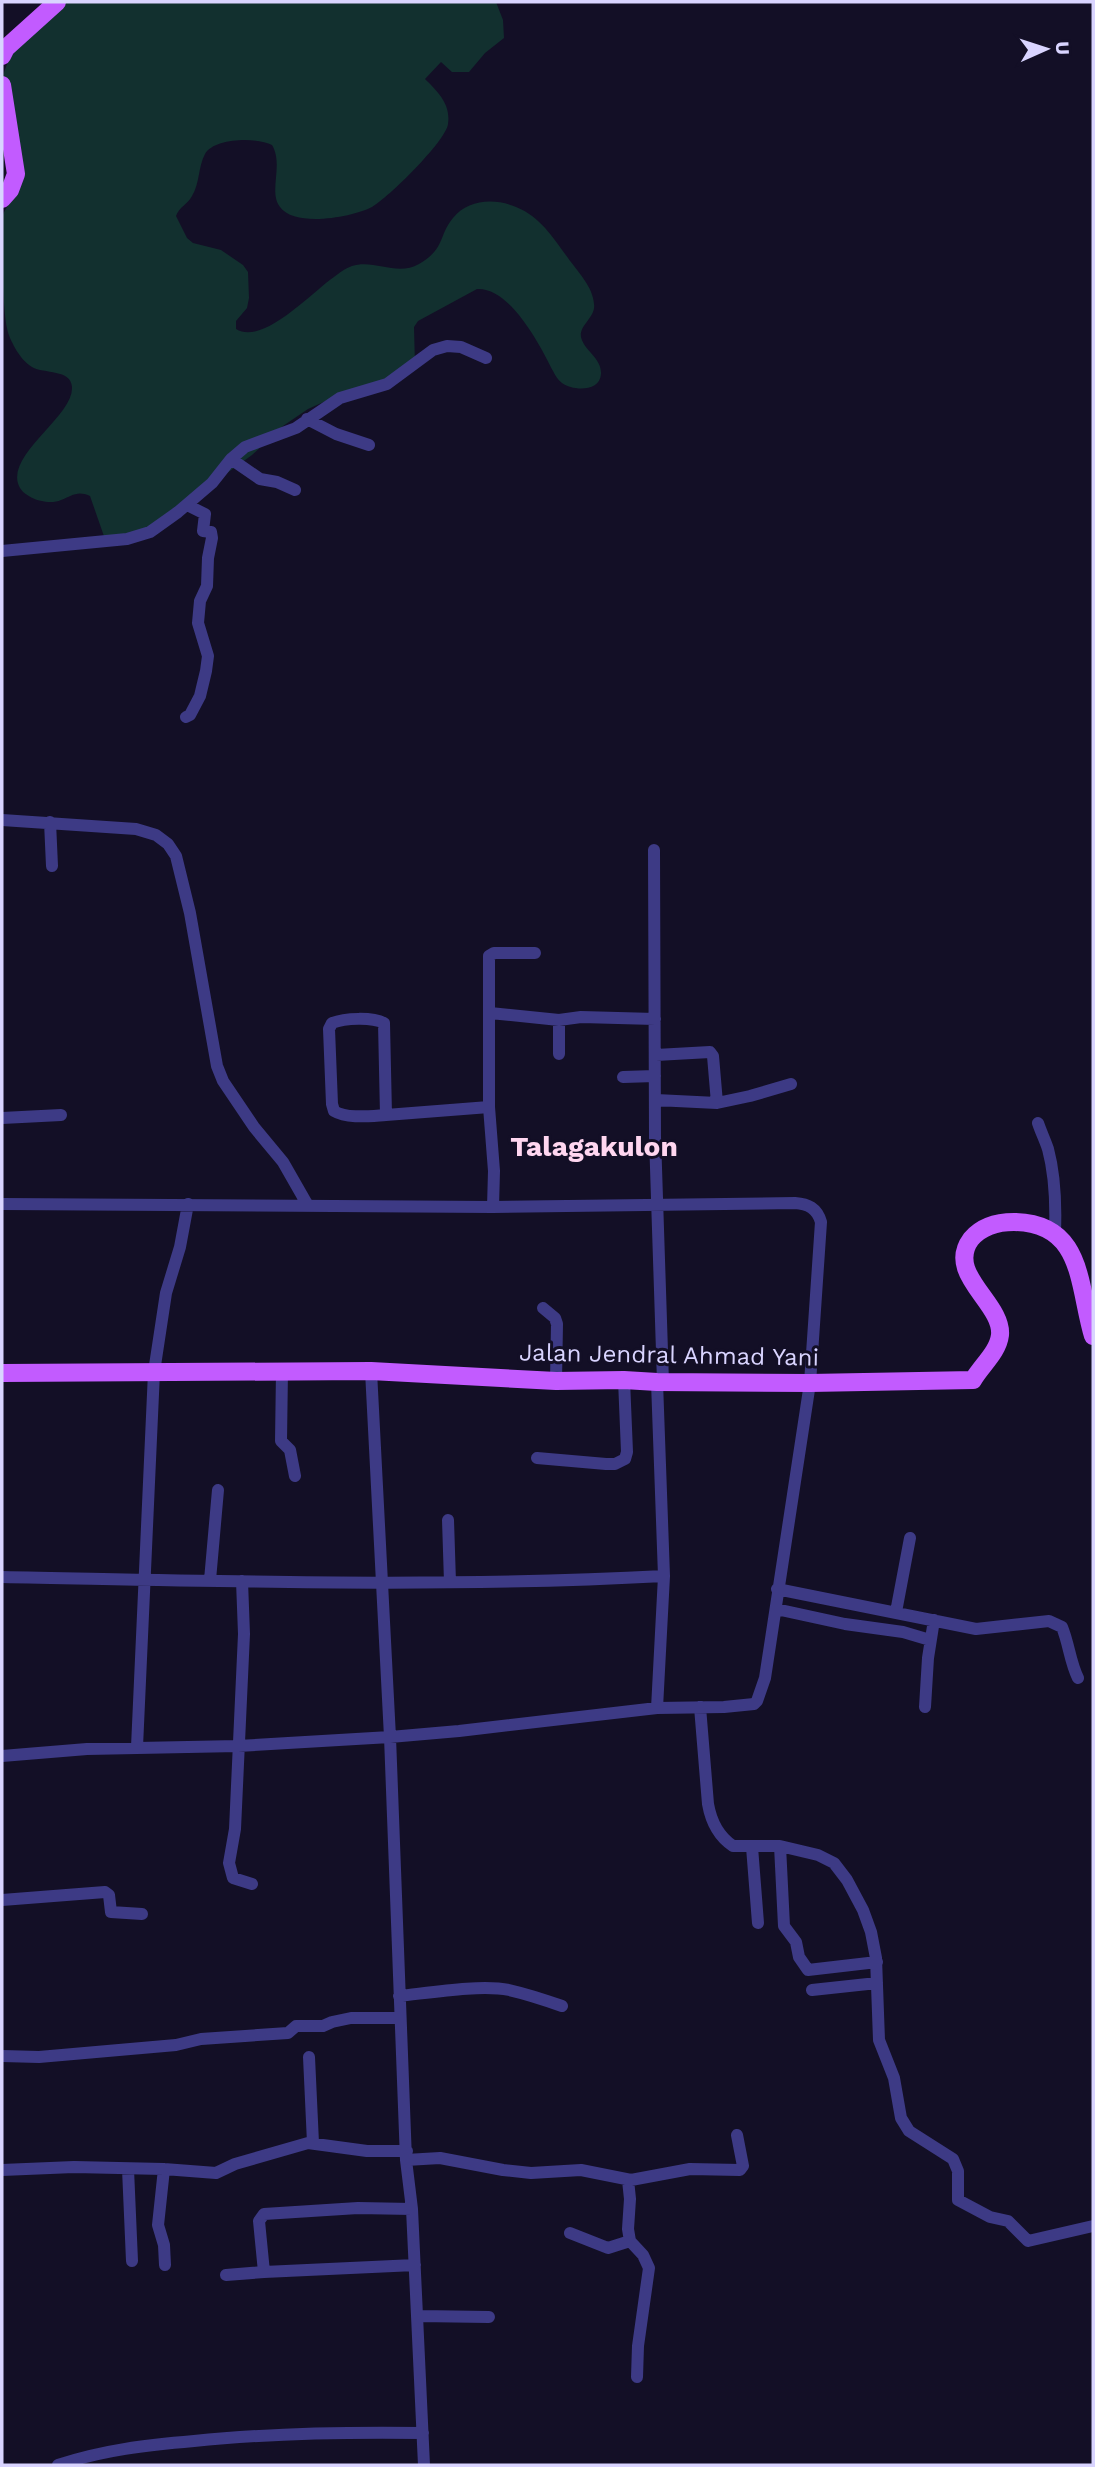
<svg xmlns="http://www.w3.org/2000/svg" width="1095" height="2467" font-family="'Work Sans',sans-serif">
<rect width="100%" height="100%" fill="#130f26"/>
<path fill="#12302f" d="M51,2H496L503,20L504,38L485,53L469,72H452L441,62L425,79C438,92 451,104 448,124C446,141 388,198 372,207C353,217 295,228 280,207C268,192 284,165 272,145C257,137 214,138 205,154C198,167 200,183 192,196C188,204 179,207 176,216L187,238L193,243L221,250L243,265L248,272L249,298L247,308L236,321V329C263,346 312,292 334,277C339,273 346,268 352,266C375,259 397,277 419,264C446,248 438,236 453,218C468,199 495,198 516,207C541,217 553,238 568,258C578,272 593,287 594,304C596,317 579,325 581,337C584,351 602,358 601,374C600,392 573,391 562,383C558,380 555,375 553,371C540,345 510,287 477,289L418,321L414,327L415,366L402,374L339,395L308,409L283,426L252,455L140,536L106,542L90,496C77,490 72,496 61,500C48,506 24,498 19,486C5,455 74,416 72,387C71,369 44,374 32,367C25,363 19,355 15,348C12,342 8,335 7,328C3,311 0,232 2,217C6,206 17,194 17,183C18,162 9,125 6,104C4,95 1,85 3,77C9,49 34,25 51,2Z"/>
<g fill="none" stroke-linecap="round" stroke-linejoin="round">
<path stroke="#3d3a85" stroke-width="12" d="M307,419L336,434L369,445
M231,459L260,479L277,482L295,490
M2,551L127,539L150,532L178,512L212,483L231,459L245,447L296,428L340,398L387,384L433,350L447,346L461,347L486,358
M186,717L190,715L200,696L206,671L208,656L198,623L200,601L207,586L208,558L212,538L211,532L203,531L205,514L187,505
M2,820L136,829L156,835L168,844L176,856L190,913L217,1066L223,1081L254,1127L283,1162L307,1204
M50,822L52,866
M654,850L655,1137L663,1382
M490,1013L559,1020L581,1017L655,1019
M559,1054V1020
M656,1055L710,1052L713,1056L717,1103
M623,1077L655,1076
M656,1100L717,1103L750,1096L791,1084
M489,1107V956L494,953H535
M386,1115L384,1023C372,1017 345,1018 332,1023L329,1029L332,1104L334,1111C347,1119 370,1116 386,1115L489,1107L494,1171L493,1207
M2,1118L61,1115
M1038,1123C1041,1132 1045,1140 1048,1149C1055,1175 1056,1205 1055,1232
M2,1204L493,1207L795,1203C808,1204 817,1208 821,1222L810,1383L765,1678L757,1701L754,1704L724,1707L657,1708L459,1731L390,1737L238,1746L87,1749L2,1756
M543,1308L555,1318L557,1324L556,1381
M282,1371L281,1441L290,1450L295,1476
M371,1371L390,1737L406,2160L412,2209L424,2465
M657,1382L664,1576L657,1708
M537,1458L606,1464H615L625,1459L627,1452L624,1380
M448,1520L450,1582
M2,1577C222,1581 444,1588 664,1576
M210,1580L218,1490
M242,1581L244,1634L235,1829L229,1863L233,1878L252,1884
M777,1589L976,1629L1049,1621L1062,1627C1069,1644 1070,1662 1078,1678
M776,1609L845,1624L903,1632L930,1640
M896,1612L910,1538
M700,1707L708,1804C711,1821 718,1836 733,1846H780L818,1855L834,1863L847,1880L863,1910L871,1932L876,1958L879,2040L894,2078L901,2118L909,2131L953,2159L958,2171V2200L990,2217L1008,2221L1028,2241L1093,2226
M925,1707L928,1658L934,1620
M137,1747L154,1372L166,1293L180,1247L188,1204
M780,1846L784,1926L796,1942L799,1957L808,1970L877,1962
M752,1847L758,1923
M2,1900L105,1892L109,1895L111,1912L142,1914
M812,1990L877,1983
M399,1996C428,1993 481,1984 509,1990C527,1994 545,2000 562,2006
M2,2056L39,2057L176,2045L201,2039L288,2033L296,2026H323L332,2022L351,2018H400
M309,2057L313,2143
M406,2160L440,2158L503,2170L531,2173L581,2170L631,2180L690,2169L740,2170L743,2166L737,2135
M128,2169L132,2261
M164,2169L158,2225L164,2245L165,2265
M2,2170L74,2167L164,2169L216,2173L235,2164L308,2143L367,2151H407
M628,2180L630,2199L628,2229L630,2241L643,2255L649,2268L638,2346L637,2377
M570,2233L608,2248L630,2241
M264,2272L415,2265
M226,2275L264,2272L259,2221L264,2214L358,2208L412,2209
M418,2316L489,2317
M58,2465C103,2450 147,2445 194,2441C270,2433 346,2432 423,2433"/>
<path stroke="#c25bff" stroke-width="18" d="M2,56L6,48L57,2
M2,85L16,174L10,190L2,199
M2,1373L371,1371L556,1381L624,1380L657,1382L810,1383L973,1380C982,1365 998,1352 1000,1335C1003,1303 945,1274 971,1239C982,1226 998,1222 1014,1222C1084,1223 1078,1286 1093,1336"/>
</g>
<g text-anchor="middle" stroke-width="6" stroke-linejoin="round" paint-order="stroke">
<g font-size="24" fill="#d9d4ff" stroke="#130f26">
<text transform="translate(669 1355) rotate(1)" y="8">Jalan Jendral Ahmad Yani</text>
</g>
<g font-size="28" font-weight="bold" fill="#ffd6f0" stroke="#130f26">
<text x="594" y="1156">Talagakulon</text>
</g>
</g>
<rect width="1095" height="2467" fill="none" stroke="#d9d4ff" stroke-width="7"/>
<g transform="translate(1046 49) rotate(87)" stroke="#130f26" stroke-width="5" paint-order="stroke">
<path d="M0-5L12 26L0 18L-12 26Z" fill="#d9d4ff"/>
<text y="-10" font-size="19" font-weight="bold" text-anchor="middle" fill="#d9d4ff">U</text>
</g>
</svg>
